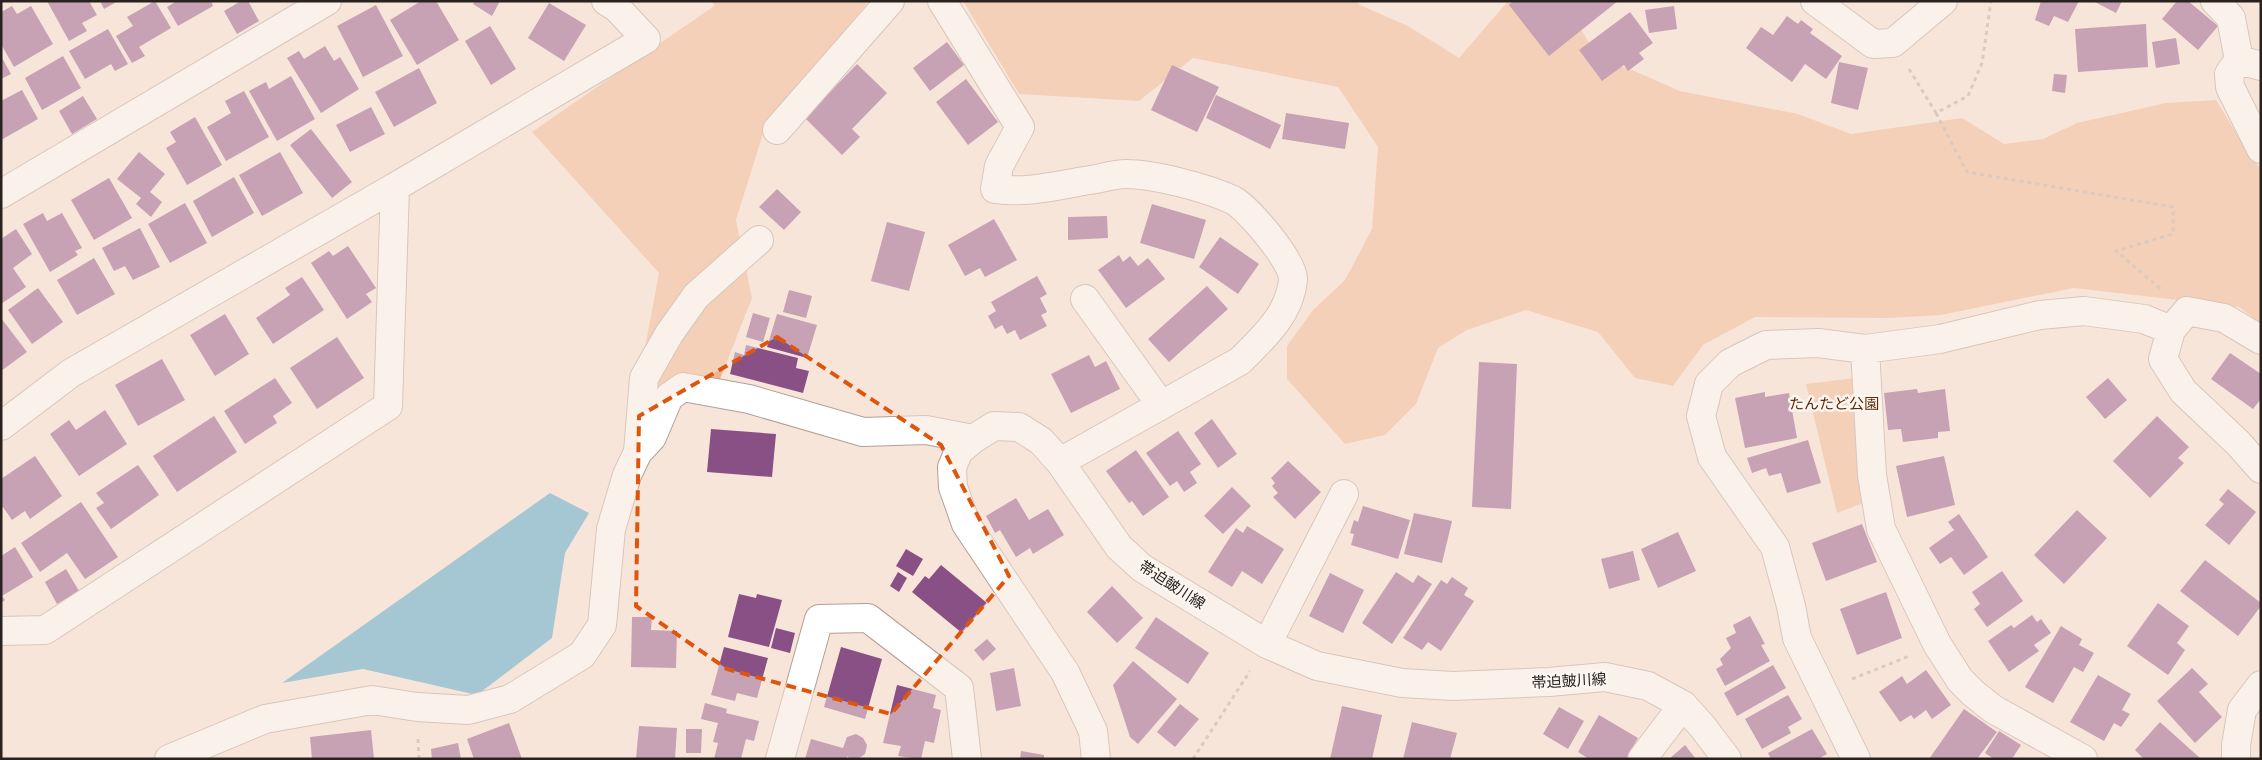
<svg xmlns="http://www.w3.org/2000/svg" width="2262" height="760" font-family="'Nunito Sans','Noto Sans JP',sans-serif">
<rect width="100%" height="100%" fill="#f8e5da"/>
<path fill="#f1b591" d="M713,1H869L765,127L736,220L752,298L720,379L646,390L642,363L659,273L532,132L714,6Z
M963,1H1356L1360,5L1408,26L1459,58L1508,1H1548L1573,16L1599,59L1632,70L1680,91L1798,114L1851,134L1962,118L2004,144L2043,139L2077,123L2166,103L2216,100L2251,157L2261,169V324L2239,307L2074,288L1941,315L1889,318L1755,317L1703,345L1673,386L1635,378L1598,332L1526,310L1467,330L1438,348L1416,404L1385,435L1345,444L1287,379V346L1313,310L1345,280L1372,229L1378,147L1338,87L1193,58L1139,101L1019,94Z
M1855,378L1866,502L1837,513L1806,384Z"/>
<path fill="#41a3ca" d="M550,493L589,513L565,553L552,638L477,695L363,669L282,683Z"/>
<path fill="#895085" d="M47,1H89L97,15L82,23L87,31L69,41Z
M100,1H118L104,9Z
M155,1L171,28L139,47L145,56L132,63L116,36L133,26L127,17Z
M177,1H211L213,6L178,26L167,7Z
M241,1H248L259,21L237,34L224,11Z
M421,1H436L459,40L417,65L390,20Z
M475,1H500L492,16L473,4Z
M1513,1H1618L1549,56L1509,5Z
M2041,1H2079L2068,22L2054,16L2049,26L2035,20Z
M2093,1H2122L2116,13Z
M2177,1H2188L2218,26L2198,50L2162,19Z
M549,3L586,25L564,61L528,38Z
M376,5L403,56L363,77L337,26Z
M12,6L17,14L31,6L53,44L14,67L1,44V12Z
M1674,6L1677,29L1649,33L1645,10Z
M1630,12L1653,43L1639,53L1644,59L1628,71L1624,65L1602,81L1579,50Z
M1787,16L1798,24L1801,20L1813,29L1810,33L1842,56L1826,79L1805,64L1792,82L1746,48L1761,27L1773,35Z
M2146,24L2148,67L2078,72L2075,29Z
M490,26L516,69L491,85L465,41Z
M108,29L128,64L115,71L111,64L85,79L69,51Z
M2176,38L2180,64L2156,68L2152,42Z
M947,42L964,65L930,91L913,68Z
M325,46L334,61L340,57L359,89L321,113L287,58L299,51L304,59Z
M1,56L11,74L1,79Z
M63,56L81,88L42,110L25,78Z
M1839,62L1868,68L1858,110L1831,103Z
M857,64L887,93L852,129L860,137L842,155L805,118Z
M1172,65L1219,87L1197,132L1151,110Z
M419,68L437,103L394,127L375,92Z
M2054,74L2067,75L2065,93L2052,91Z
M291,76L315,119L277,141L249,91L266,82L269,89Z
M966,79L998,122L968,145L936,102Z
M22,90L38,119L1,140V101Z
M244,91L269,137L226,161L207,127L231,113L225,101Z
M1216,95L1281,125L1270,149L1206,118Z
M83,96L97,119L72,134L59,111Z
M371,107L385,134L350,152L336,125Z
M1286,113L1349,123L1345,149L1282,139Z
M195,117L222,165L187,185L166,148L176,142L170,132Z
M311,129L352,182L332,198L290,145Z
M139,152L165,174L150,192L162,202L151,217L136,204L141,198L117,179Z
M280,152L303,193L262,216L239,175Z
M234,177L254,213L212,237L193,201Z
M109,178L132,218L94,240L71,200Z
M777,189L801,212L784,230L759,207Z
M185,203L207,243L170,263L148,224Z
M1152,204L1206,220L1194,259L1140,243Z
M43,213L47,221L62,213L82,248L75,251L78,255L50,272L23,224Z
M1107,216L1108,238L1068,240V217Z
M994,219L1017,260L985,277L980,268L965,276L948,245Z
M887,222L925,232L909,291L871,281Z
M140,228L160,267L133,280L125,266L114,271L102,248Z
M16,229L32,254L13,268L26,287L1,304V239Z
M1220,237L1259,264L1238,294L1199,267Z
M348,246L376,288L366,294L372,302L347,319L311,263L329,251L333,256Z
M1119,255L1123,262L1130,256L1138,266L1148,258L1165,279L1126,308L1098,270Z
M94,258L115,294L77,315L57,280Z
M1037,276L1047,294L1040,298L1047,312L1041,315L1047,326L1020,340L1015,330L1007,334L1002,325L995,329L988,316L996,311L991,302Z
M302,277L324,310L273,344L256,318L290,295L285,288Z
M1207,286L1228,309L1169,362L1148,339Z
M38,288L63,322L32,344L8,310Z
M789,290L812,296L806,318L783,312Z
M753,313L770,318L763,342L746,337Z
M225,314L249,354L215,376L190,335Z
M777,314L817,325L807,358L767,347Z
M1,318L27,352L1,371Z
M337,337L364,378L317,409L290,368Z
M746,345L798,358L796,368L809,371L803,393L730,374L735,352L744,355Z
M2230,353L2261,374V399L2253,409L2211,379Z
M1089,355L1095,367L1106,361L1120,389L1071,413L1051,374Z
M162,359L185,400L138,426L115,385Z
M1479,362L1517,364L1511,509L1472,507Z
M275,378L292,403L273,416L277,423L245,444L224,411Z
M2108,378L2127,400L2105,419L2086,397Z
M1917,389L1918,393L1945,389L1950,431L1938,432V438L1903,442L1901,429L1888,430L1884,393Z
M1765,392V397L1789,393L1797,438L1745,448L1735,398Z
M105,410L127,444L79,476L50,434L69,420L76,430Z
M214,416L237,452L177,492L153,456Z
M2157,416L2189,447L2178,458L2184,463L2150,498L2113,461Z
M1212,419L1237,454L1218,468L1194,433Z
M711,429L776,434L772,477L707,472Z
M1178,431L1201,464L1190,472L1197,483L1184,492L1177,481L1170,486L1146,453Z
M1808,440L1821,483L1787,493L1781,473L1769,476L1766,468L1752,473L1747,458Z
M1136,450L1169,497L1143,516L1132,501L1129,503L1106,471Z
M35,456L62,496L30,519L25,511L12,520L3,507L1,508V479Z
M1944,456L1955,505L1907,517L1896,466Z
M1288,461L1321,492L1295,519L1273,497L1278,493L1272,486L1275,483L1271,478Z
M138,465L159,495L111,529L96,508L104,503L96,493Z
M1232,487L1251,506L1223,534L1204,516Z
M2228,489L2256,512L2229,545L2205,525L2224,504L2219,500Z
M1016,498L1029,520L1048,509L1064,535L1033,554L1030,548L1016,557L1000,530L995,533L986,516Z
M81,502L118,557L85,579L67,553L40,572L21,543Z
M1363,506L1410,520L1398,559L1351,545L1354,534L1350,533L1354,520L1358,522Z
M2077,510L2107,538L2064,584L2034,555Z
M1414,513L1452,521L1442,563L1404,554Z
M1959,514L1988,557L1964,575L1951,557L1940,564L1929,548L1954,530L1948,522Z
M1862,524L1877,562L1826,581L1812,543Z
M1247,526L1284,549L1262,584L1242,571L1232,587L1208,572L1236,528L1243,533Z
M1678,532L1696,571L1658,588L1641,549Z
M15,547L33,577L2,596L5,600L1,603V556Z
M906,549L923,559L913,576L896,566Z
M1633,551L1640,580L1609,589L1601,559Z
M2205,560L2261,603V606L2238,636L2180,591Z
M941,565L987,603L962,633L912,592L925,576L929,579Z
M66,569L79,591L57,604L45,582Z
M2002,571L2023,601L1987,627L1974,609L1980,604L1972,592Z
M898,572L907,578L899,592L890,586Z
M1396,572L1413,583L1418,575L1432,584L1392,644L1362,623Z
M1330,573L1364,590L1343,633L1309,616Z
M1452,577L1468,588L1464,595L1474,601L1441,651L1428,642L1422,650L1403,638L1441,580L1447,584Z
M1112,586L1143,618L1117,643L1087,612Z
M1886,592L1902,638L1857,655L1840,609Z
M739,594L756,598L757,594L782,600L769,647L728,637Z
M2158,603L2189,626L2177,643L2185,650L2168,675L2127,646Z
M2032,615L2037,622L2041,619L2051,633L2034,645L2039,651L2009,672L1988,641L2011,625L2014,628Z
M1750,616L1765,644L1761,645L1770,661L1725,686L1716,669L1723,665L1720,659L1731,648L1726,638L1736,633L1733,625Z
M632,617H652L651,630L677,631L676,668L631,667Z
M1156,617L1209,653L1188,684L1135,648Z
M2061,626L2082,639L2079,645L2094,653L2083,672L2074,667L2053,703L2025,687Z
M776,628L795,633L790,653L771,648Z
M987,639L996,649L983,661L974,650Z
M724,647L768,658L757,698L737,693L735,701L711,695Z
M841,647L882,659L865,719L824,707Z
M1133,661L1177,699L1138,744L1130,737L1113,685Z
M1773,665L1786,688L1737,716L1724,693Z
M1014,668L1021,706L996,711L990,673Z
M2192,668L2208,684L2199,692L2222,717L2195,743L2157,701Z
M1926,670L1951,705L1932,719L1926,710L1914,719L1911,715L1900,722L1879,692L1902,676L1907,684Z
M2098,675L2131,694L2122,710L2130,714L2121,727L2114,723L2104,741L2070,722Z
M897,685L936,695L933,708L941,710L934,743L925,741L921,759L898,756L901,746L883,743Z
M1788,695L1802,719L1788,727L1791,733L1762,749L1745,719Z
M705,703L727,709L726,713L759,721L754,741L746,739L741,759H714L718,743L713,742L718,723L701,719Z
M1180,704L1199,719L1175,747L1157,732Z
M1342,706L1382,715L1372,759H1330Z
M1559,707L1584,721L1568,749L1543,734Z
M1964,709L1997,732L1977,759H1929Z
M1599,715L1638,738L1626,759H1589L1578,752Z
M1412,722L1457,733L1450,759H1403Z
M2160,722L2201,759H2144L2135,750Z
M509,723L522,759H474L467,739Z
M639,726L677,728L675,759H636Z
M686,729H702L701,753H686Z
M1812,729L1827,754L1818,759H1771L1768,753Z
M371,730L374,759H312L310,737Z
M1999,731L2021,745L2012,759H1994L1985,753Z
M856,734L863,738L867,745L865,754L858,759L849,758L847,756V759H805L811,739L843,748L847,737Z
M458,743L461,759H432L431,749Z
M1685,745L1696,759H1669Z
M1021,751L1044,755V759H1020Z"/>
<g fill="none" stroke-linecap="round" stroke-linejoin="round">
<defs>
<path id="minor" d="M942,1L1020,127L999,166L995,189C1028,194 1063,184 1096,179C1106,177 1116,174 1126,174C1154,174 1207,188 1233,200C1248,208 1295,263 1293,280C1290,314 1263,338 1240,361L1060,462
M1815,1L1873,44L1893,43L1943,1
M2215,1L2231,18L2239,60
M2261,66L2239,60L2229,74L2230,87L2261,149
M777,130L890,1
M1,194L327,1
M1085,299L1161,405
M2261,340L2224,318L2187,311L2171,330L2163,359L2183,391L2238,443L2261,469
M1865,349L1872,475L1881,529L1937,644L1960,680L1973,693L1993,709L2083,759
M1,426L71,373L395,187
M641,449L652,437L669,397L683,387L749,399L863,432L926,430L973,439
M1,631L45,630L388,406L395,187L646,39L617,8L606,1
M1267,644L1344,494
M169,759L265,719L372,700L417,707L468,710L510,699L582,655L602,625L611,529L627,475L638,452L644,378L669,334L696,296L759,240
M780,759L819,619L868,618L959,688L967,759
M1642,759L1683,705
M1856,759L1797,638L1791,606L1775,547L1712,457L1701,416L1709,384L1730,363L1766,345L1818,343L1865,349L1940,339L2040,315L2084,311L2144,319L2171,330
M2236,759V745L2242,710L2261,685"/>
<path id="tertiary" d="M1096,759L1093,731L1065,672L966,524L953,487L952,467L959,451L973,439L994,426L1019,427L1041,441L1060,462L1119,547L1142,568L1267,644L1317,666L1402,683L1453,686L1549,682L1605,677L1648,686L1683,705L1702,726L1727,759"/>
</defs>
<use href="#minor" stroke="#b2a096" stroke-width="30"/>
<use href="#tertiary" stroke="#b2a096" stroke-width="30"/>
<path stroke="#b8a9a0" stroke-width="3" stroke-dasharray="4 4" stroke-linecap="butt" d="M1909,69L1936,113L1968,96L1982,63L1991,1
M1936,113L1967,172L2173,207V234L2116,251L2162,290
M1852,679L1909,656
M418,739L419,759
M1193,759L1250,671"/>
<use href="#minor" stroke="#fff" stroke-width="28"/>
<use href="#tertiary" stroke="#fff" stroke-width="28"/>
</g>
<path d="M0 0H2262V760H0ZM777,337L941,445L1009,576L891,714L727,669L636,606L639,416Z" fill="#f8e5da" fill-opacity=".55" fill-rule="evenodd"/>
<path fill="none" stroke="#de560d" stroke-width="4" stroke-dasharray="10 6" stroke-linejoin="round" d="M777,337L941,445L1009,576L891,714L727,669L636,606L639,416Z"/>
<g text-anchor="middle" stroke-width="5" stroke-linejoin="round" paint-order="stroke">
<g font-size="15" fill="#5a2c08" stroke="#fdf5f0">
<text x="1834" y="409">たんたど公園</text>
</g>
<g font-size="15" fill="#29221e" stroke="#fdf5f0">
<text transform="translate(1172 585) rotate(33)" y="5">帯迫皷川線</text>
<text transform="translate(1569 681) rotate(-3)" y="5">帯迫皷川線</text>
</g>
</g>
<rect width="2262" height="760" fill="none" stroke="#29221e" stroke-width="5"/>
</svg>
